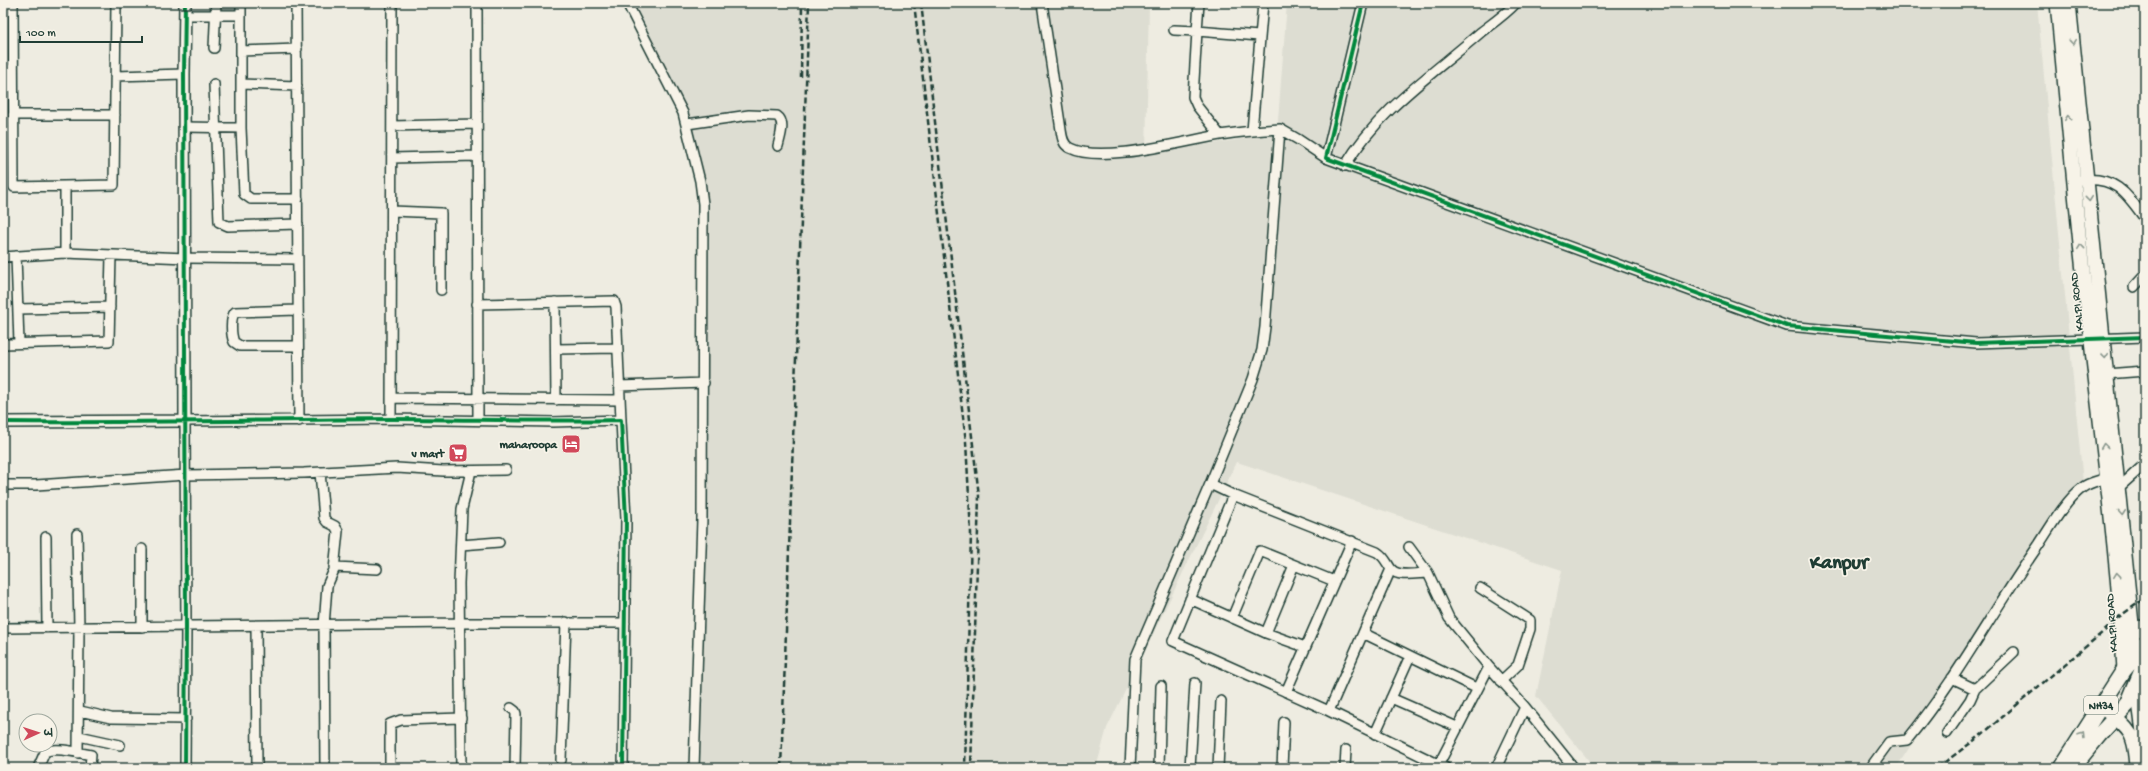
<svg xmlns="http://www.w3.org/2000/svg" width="2148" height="771" font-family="'Gochi Hand','Playpen Sans Deva',sans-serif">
<rect width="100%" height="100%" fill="#eeece1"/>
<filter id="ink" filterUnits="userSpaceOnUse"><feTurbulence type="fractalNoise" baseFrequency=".025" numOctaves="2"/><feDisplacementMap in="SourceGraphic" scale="8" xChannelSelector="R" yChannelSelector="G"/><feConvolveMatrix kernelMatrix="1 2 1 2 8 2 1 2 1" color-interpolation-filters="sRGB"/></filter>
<g filter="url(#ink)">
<path fill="#ddddd2" d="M625,3H1149L1146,153L1277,134L1287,3H2037L2083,483L1896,768H1595L1536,696L1562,570L1237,462L1107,728L1096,768H689L706,224L681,110Z"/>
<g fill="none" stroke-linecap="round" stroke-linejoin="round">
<defs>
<path id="minor" d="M13,3L14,187L114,185L116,3
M296,3L299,421
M477,3L478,420
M627,3L683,113L700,181L703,204L702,519L694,768
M1042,3L1061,130C1062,137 1063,145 1070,148C1101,164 1184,141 1220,135C1239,132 1260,130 1280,129
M1199,3L1197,31L1259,36
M1363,3L1326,158L1787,326L1976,343L2145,337
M186,15H241V3
M1174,30L1197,31L1193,97L1197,106L1220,135
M214,48L216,3
M241,51L297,49
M3,70L13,69
M115,76L184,74
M214,84L219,222L228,226L298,224
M241,84L297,86
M13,115H115
M687,124L749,115L777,116C786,122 780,137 778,146
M392,126L477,124
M185,127L241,128V15
M241,128L244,194L251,199H298
M1252,131L1263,3
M392,158L477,156
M1345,166C1379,109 1432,75 1481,32C1493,23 1506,14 1516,3
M2081,180C2116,176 2127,194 2145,219
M392,211L441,213V290
M65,253V186
M16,256L19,343
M3,257L65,253L186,258L298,259
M2134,287L2145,275
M555,302L556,400
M477,304L614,301L616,307L621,420
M18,309L110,307
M298,310L235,312C230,318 231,335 234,342L240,346H298
M3,344L109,341L111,255
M556,349L617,348
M2106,374L2145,371
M619,386L704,383
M391,398L619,400
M391,419L392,3
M320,472L324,518L327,522L335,526L338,531L334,570L327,586L324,626L325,768
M1210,484L1233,495L1377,552C1385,557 1386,562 1391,569C1398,578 1418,573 1428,573
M3,485H36L186,475L304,473L397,468L443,471L506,470
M2115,491L2145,464
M1233,495L1173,641L1329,711L1446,768
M77,534L79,627L78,753
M46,537L47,628
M461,545L499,542
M1409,547L1428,573L1449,618L1489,667L1525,707L1574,768
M142,549V627
M334,567L377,569
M1480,588L1530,620V629L1518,665L1501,681
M1190,599L1266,633L1294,565
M1232,618L1260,551L1334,581
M256,626L257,768
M3,628L460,623H625
M1266,633L1305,647
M1363,633L1476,688
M1975,689L2014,652
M1286,692L1352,541
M1391,698L1457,727
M511,708L515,711L516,714L515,768
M80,711L111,718L186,719
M1329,711L1391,569
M1947,733L1970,700L1975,689L1952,678
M1375,734L1410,656
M79,736L120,745
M561,760L566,622
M1439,764L1489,667
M38,768L45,752C55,746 80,753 91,755L90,768
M185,768L186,627L185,421L391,419L553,422L621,420L626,519L623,768
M390,768V724L401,720L461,718
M461,768L459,583L462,509L471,471
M1130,768L1135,659L1210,484L1253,379L1262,350L1265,327L1280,129L1299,140L1326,158
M1159,768L1161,686
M1190,768L1195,683
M1218,768L1221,701
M1282,768L1284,722
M1345,768L1346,750
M1496,768L1525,707
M1874,768L1873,764L1889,742L1907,740C1957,679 1993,610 2038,546C2050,528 2065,501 2082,488C2089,482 2099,481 2107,478"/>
<path id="tertiary" d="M3,422L185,421L184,74L185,3"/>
<path id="secondary" d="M2057,3C2068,116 2077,229 2091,341C2103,451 2118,560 2124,670
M2069,3L2135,654L2139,661
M2139,680V702L2145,747
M2100,706C2129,729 2135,730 2137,768"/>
<path id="trunk" d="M2133,629L2145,628
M2061,768L2124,670L2145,644
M2072,768L2099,735L2128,704L2145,663"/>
</defs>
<use href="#minor" stroke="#1f3d34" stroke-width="12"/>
<use href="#tertiary" stroke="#1f3d34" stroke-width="14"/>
<use href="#secondary" stroke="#1f3d34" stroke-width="16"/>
<use href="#trunk" stroke="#1f3d34" stroke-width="18"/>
<use href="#minor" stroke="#f7f3e8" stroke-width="9"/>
<use href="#tertiary" stroke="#f7f3e8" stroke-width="11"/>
<use href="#secondary" stroke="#f7f3e8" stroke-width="13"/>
<use href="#trunk" stroke="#f7f3e8" stroke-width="15"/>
<path stroke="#1f3d34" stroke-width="2.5" stroke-dasharray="6 3" stroke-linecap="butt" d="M914,3L966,442L971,533L965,768
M921,3L979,496L971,768
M801,77L802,3
M781,768L809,3
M1937,768L1980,736L2109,627L2116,619L2145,598"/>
<defs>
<path id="cycleway" d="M1363,3L1326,158L1787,326L1976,343L2145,337
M3,422C132,423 262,420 391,419C468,419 544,422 621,420L626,519L623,768
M185,768L186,627L184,74L185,3"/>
</defs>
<use href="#cycleway" stroke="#f7f3e8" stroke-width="6"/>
<use href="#cycleway" stroke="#00873e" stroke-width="4"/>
</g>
<defs><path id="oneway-chevron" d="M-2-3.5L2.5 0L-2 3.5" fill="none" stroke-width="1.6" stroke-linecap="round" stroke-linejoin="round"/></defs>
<g stroke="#8b988e">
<use href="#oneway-chevron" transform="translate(2073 42) rotate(84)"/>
<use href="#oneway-chevron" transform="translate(2068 118) rotate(-96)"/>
<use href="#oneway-chevron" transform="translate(2089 199) rotate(84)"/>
<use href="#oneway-chevron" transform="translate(2081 247) rotate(-96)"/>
<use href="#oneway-chevron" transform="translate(2105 356) rotate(84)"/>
<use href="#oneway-chevron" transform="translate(2104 446) rotate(-97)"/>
<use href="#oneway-chevron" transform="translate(2122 513) rotate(85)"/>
<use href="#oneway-chevron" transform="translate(2117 575) rotate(-96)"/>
<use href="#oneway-chevron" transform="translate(2082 735) rotate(-58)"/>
</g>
</g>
<defs>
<symbol id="hotel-square" viewBox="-11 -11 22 22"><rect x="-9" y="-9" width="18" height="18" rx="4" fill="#d1495b" stroke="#f7f3e8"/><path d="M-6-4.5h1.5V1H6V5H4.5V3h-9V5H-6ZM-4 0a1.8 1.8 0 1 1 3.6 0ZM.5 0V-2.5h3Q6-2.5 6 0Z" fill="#fff"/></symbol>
<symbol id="supermarket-square" viewBox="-11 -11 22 22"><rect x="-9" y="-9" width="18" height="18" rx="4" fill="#d1495b" stroke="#f7f3e8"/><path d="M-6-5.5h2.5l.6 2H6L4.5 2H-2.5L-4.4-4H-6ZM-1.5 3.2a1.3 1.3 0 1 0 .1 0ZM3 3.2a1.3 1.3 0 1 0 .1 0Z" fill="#fff"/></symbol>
</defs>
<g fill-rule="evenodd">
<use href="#hotel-square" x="560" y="433" width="22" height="22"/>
<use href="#supermarket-square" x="447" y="442" width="22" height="22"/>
</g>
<g text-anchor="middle" stroke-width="3.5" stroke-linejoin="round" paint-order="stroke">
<rect fill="#f7f3e8" stroke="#60746a" stroke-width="1" x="2084" y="696" width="34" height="18" rx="3"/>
<g font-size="11" font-weight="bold" fill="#1f3d34">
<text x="2101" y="709">NH34</text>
</g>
<g font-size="12" fill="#1f3d34" stroke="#f7f3e8">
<text transform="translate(2076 302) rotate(-96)" y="4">KALPI ROAD</text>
<text transform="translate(2111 623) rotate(-94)" y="4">KALPI ROAD</text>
</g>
<g font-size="12" font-weight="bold" fill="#1f3d34" stroke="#f7f3e8" text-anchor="end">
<text x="557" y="448">maharoopa</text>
<text x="444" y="457">v mart</text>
</g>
<g font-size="20" font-weight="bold" fill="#1f3d34" stroke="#f7f3e8">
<text x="1839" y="568">Kanpur</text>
</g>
</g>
<rect width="2148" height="771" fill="none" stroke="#f7f3e8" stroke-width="16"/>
<rect x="8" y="8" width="2132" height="755" fill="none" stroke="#1f3d34" stroke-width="1.5" filter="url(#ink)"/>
<g transform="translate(38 733) rotate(87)"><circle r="19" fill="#f7f3e8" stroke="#a1aaa0"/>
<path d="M0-3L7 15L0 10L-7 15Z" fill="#d1495b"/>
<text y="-6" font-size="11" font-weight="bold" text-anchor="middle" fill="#1f3d34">उ</text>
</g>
<path d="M20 36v6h122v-6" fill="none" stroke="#1f3d34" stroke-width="2"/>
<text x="26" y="36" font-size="12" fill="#1f3d34" stroke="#f7f3e8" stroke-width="3" paint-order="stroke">100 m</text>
</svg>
